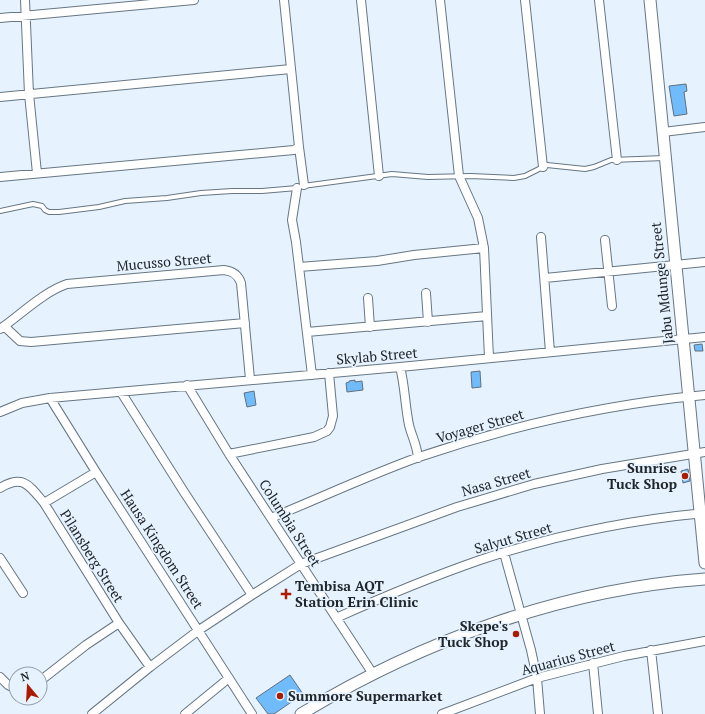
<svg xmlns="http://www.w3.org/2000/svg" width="705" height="714" font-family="'PT Serif',serif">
<rect width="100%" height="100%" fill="#e6f3ff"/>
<path fill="#70bbfb" stroke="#62707d" d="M686,84L687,91L684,92L687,114L674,116L669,86Z
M702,344L703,351H695L694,345Z
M480,371L481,387L472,388L471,372Z
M355,380V382L362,381L363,390L347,392L346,383L349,382V381Z
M254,391L256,405L247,407L244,393Z
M688,469L690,481L683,483L681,471Z
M290,675L303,694L274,714H268L256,698Z"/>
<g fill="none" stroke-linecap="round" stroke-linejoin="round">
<defs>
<path id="lane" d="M303,186L392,174L428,177L471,176L514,178L525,176L547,165L585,169L594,167L611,160L665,158
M0,211L33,204L42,206L45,210L49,212H59L99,207L125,201L167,198L201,193L232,191H262L297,188"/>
<path id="street" d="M25,0L29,94L37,173
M284,0L299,147L304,185
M361,0L379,176
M440,0L459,176L478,218L484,248L489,358
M525,0L543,167
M599,0L617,160
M0,18L194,0
M0,97L291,69
M663,132L705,127
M0,177L294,150L299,147
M297,188L292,220L296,242L312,375
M541,237L550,352
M605,240L612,306
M299,267L377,261L414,255L484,248
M545,278L705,262
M426,293L428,322
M368,298L370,327
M4,326L20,341L31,342L245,323
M0,329C20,315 45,291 67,284L224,270C232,271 238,274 241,283L250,379
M307,332L487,316
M400,367C405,386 405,406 409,425C412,437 417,445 418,458
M187,385L229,454L373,674
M121,392L184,492L252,595
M50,398L96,472L252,714
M0,412L22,403L50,398L400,367L705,337
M229,454L314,437L327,431L330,427L333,416L329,373
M0,488C23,474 29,485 44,503L119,623L150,667
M44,503L96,472
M271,518C320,498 369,475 419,457C510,426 609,404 705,395
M504,553L531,650L537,678L540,714
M0,558L23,593
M336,618C383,597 431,577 480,560C552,536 629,520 705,513
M651,650L658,714
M593,663L598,714
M0,677L8,685L16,689
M40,681L86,645L119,623
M92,714L150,667L199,630L252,595L301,564L457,507L534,484L602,469L705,452
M185,714L229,678
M442,714L537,678L624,656L705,641"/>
<path id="secondary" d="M650,0L705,563
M301,714C421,641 564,589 705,579"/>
</defs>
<use href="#lane" stroke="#677682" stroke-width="6"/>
<use href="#street" stroke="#677682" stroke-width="10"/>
<use href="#secondary" stroke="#677682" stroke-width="13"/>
<use href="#lane" stroke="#fff" stroke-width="4"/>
<use href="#street" stroke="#fff" stroke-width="8"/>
<use href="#secondary" stroke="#fff" stroke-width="11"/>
</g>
<g fill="#aa1b00" stroke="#e6f3ff" stroke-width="1.5">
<circle cx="685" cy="476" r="4"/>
<path d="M284 588h4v4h4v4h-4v4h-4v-4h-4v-4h4z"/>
<circle cx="516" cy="634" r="4"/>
<circle cx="280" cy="696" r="4"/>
</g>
<g text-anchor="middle" stroke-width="3.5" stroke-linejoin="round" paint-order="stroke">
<g font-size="14" fill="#20262b" stroke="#e6f3ff">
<text transform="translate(164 262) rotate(-5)" y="5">Mucusso Street</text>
<text transform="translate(662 283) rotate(-96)" y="5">Jabu Mdunge Street</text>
<text transform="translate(377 356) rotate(-5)" y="5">Skylab Street</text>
<text transform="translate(480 426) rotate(-16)" y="5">Voyager Street</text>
<text transform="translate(496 482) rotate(-16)" y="5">Nasa Street</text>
<text transform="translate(290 523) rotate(57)" y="5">Columbia Street</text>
<text transform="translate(513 538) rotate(-16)" y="5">Salyut Street</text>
<text transform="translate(162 549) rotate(57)" y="5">Hausa Kingdom Street</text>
<text transform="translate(92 556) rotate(58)" y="5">Pilansberg Street</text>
<text transform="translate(568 658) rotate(-15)" y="5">Aquarius Street</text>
</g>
<g font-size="14" font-weight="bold" fill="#20262b" stroke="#e6f3ff" text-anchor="end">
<text x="677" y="473">Sunrise<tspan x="677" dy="16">Tuck Shop</tspan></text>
<text x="295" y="591" text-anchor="start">Tembisa AQT<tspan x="295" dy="16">Station Erin Clinic</tspan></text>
<text x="508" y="631">Skepe's<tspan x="508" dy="16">Tuck Shop</tspan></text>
<text x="288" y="701" text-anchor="start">Summore Supermarket</text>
</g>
</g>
<g transform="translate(28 686) rotate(342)"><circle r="19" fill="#e6f3ff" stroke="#97a1aa"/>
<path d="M0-3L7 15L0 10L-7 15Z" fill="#aa1b00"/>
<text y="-6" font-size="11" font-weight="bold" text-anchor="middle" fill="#20262b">N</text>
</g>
</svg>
